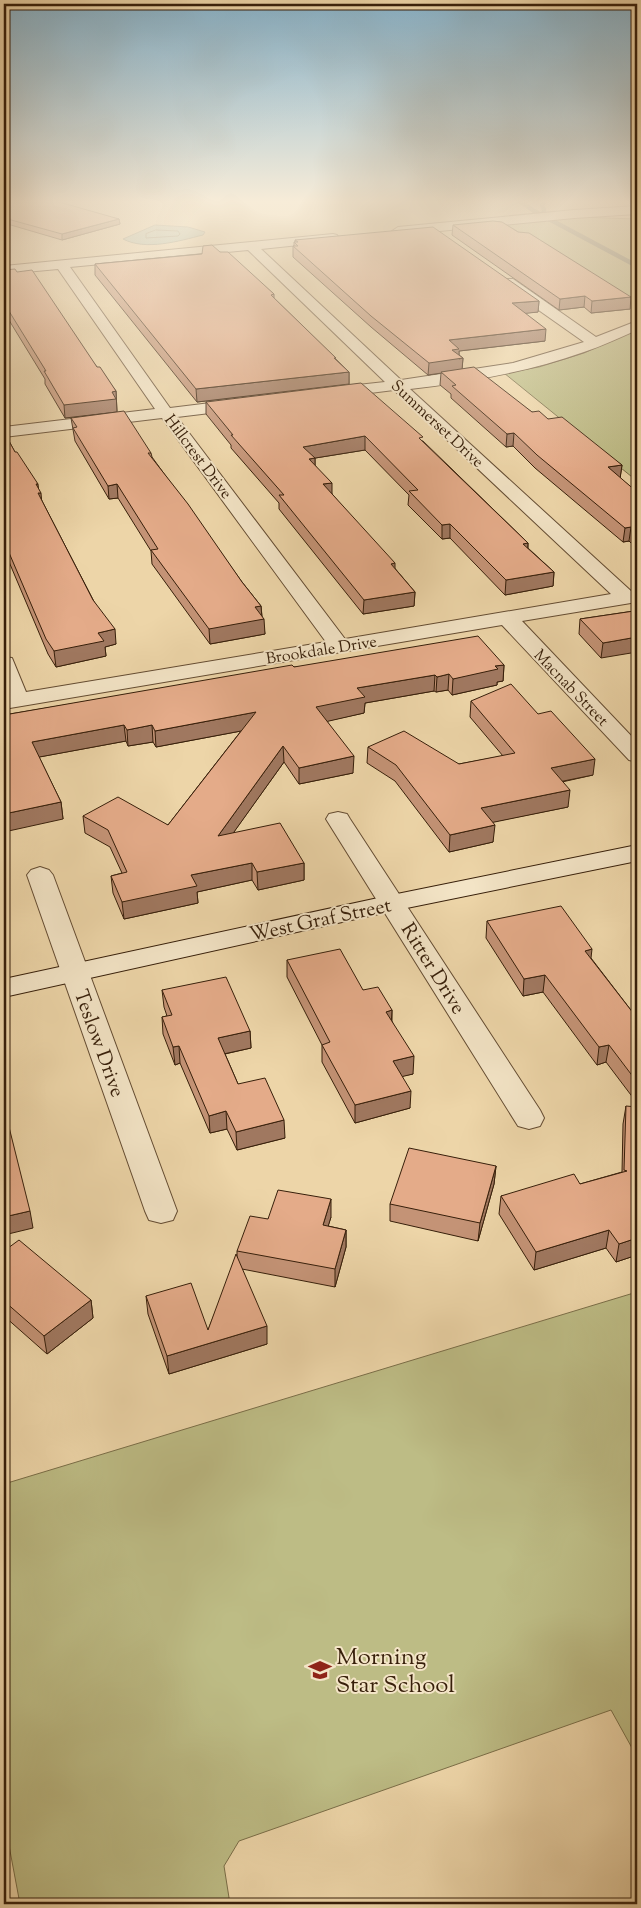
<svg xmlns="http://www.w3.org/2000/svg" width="641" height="1908" font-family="'Sorts Mill Goudy',serif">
<rect width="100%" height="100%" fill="#edd5a8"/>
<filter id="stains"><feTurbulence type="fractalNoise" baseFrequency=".004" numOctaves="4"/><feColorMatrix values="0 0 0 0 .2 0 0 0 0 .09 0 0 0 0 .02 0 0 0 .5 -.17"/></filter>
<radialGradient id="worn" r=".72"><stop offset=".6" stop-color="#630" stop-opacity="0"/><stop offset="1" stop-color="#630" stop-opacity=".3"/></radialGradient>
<path fill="#bdbc85" stroke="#7a6e48" d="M575,217L637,219V303L505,224Z
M637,329V481L504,373L539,367L584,353Z
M637,1292V1757L611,1710L239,1841L224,1866L230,1904H20L4,1819V1484Z"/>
<path fill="#99b8ab" stroke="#727b6b" d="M155,225L188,227L205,232L203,235C179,241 146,251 123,239Z"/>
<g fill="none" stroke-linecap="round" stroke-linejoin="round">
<path stroke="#686c5a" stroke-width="1" d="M156,230L178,231L180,234L178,236L146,238V234Z"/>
<path stroke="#727b6b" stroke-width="4.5" d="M521,202L534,211L637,266
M543,215L544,209L542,205L544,202"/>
<defs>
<path id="street" d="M637,206V214L574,218L398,235L392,231L398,227L574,210Z
M333,234L337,235L339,238L337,241L261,249L401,380L513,363L584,342L503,285L501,282L503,279H513L596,337L637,321V330C619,338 602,346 584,352C528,372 469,382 410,389L631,591L637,590V602L522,621L637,742V762L629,760L502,625L4,709V695H5L4,691V657L12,658L26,692L326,642L162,418L4,437V427L155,409L58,269L4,274V266ZM248,250L385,382L330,388L324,390L322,393L324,396L330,398L394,390L611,594L345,639L177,417L243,409L249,407L251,404L249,401L243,399L170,408L70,267Z
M338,812L347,814L350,819L540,1110L544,1118L540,1126L529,1129L518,1126L326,819L329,814Z
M40,867L49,870L53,875L177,1211L173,1220L161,1223L149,1220L145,1211L27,875L31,870Z"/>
<path id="secondary" d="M637,845V861L392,911L4,997V979L392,895Z"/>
</defs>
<use href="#street" stroke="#644c32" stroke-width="2"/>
<use href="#secondary" stroke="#371f0a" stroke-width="2"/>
<use href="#street" fill="#f3e4c6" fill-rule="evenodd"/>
<use href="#secondary" fill="#f3e4c6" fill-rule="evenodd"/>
</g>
<path fill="#c49376" stroke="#371f0a" d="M4,202L119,219L120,224L62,240L4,223Z
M453,225L630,309L591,313L584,307L559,310L452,235Z
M295,240L539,301L538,312L525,313L545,341L459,351V355L463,358L462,369L532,412L548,419L622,465L620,478L637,492V549L629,541L623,542L535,468L513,446L506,447L451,398V394L440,385L441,373L428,375L371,327L293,257V246H294V242H295Z
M220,252L274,294V298L349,372V384L197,402L95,275V264Z
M4,270L17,272L97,367L116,391L117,412L65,418L45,384V379L4,312Z
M206,402L423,441L528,543V548L554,572L553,586L505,595L450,538L442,539L408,505L409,495L365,450L315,458V465L332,494L415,592L414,606L363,614L279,509V503L231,448V445L206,414Z
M71,418L151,453L152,457L242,582L261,606L262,616L265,634L210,644L152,564L151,551L118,498L109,499L75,441Z
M4,432L15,452L38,488L42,501L116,644L105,647L106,656L56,667L48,654L4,550Z
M634,611L601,658L579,634L580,619Z
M504,665L503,681L497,682V685L452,695L448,690L436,692L434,691L365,703L364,713L327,721L353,773L299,784L284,762L233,833L304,863V880L258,890L252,880L197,892L198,903L124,919L113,893L111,876L122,873L110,847L85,833L83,816L168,825L241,731L156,747L153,742L128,746L126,741L39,757L61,802L63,819L4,715L294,667Z
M471,701L593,775L562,782L568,807L492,822L493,842L449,852L395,781L367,763L368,747L459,764L503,756L470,717Z
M637,891V911L635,908Z
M487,921L591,958L637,1018V1103L606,1062L597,1065L543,992L523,996L486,938Z
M287,960L363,990L392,1010V1021L413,1074L402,1076L410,1108L355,1123L322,1062V1045L287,977Z
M162,990L250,1031L251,1048L225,1054L238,1084L285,1138L237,1150L227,1129L210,1133L180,1063L175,1065L163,1034L162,1017L167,1016L164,1007Z
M626,1106L637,1255L616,1262L606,1248L534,1270L499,1214L501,1196L580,1184L622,1172L623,1124Z
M496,1166L494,1184L478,1241L390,1221V1204Z
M331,1217L328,1226L346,1230V1247L335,1287L242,1269L267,1344L169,1374L148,1314L146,1296L208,1330L237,1257V1251L268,1219Z
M4,1251L91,1300L93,1318L47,1354L4,1316Z"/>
<path fill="#a07860" stroke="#371f0a" d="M119,219L120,224L62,240V234Z
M585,296L584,307L559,310L560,299Z
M631,297L630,309L591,313L592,301Z
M539,301L538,312L511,315L512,303Z
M546,329L545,341L459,351V359L463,358L462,370L428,375L429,363L449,340Z
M349,372V384L197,402L196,389Z
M116,391L117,412L65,418L64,405L112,392Z
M514,433L513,446L506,447L507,434Z
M365,436V450L303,460V447Z
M315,458V471L309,459Z
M622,465L620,479L608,467Z
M332,483V497L323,484Z
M36,484H38L39,493H41L42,506L39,507Z
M117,484L118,498L109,499L108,486Z
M450,524V538L442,539V525Z
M631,527L629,541L623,542L625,528Z
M528,543L527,557L523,544Z
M395,563V578L391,564Z
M554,572L553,586L505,595L506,580Z
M415,592L414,606L363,614L364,600Z
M261,606L262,619H264L265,634L210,644L209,629L255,607Z
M115,629L116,644L105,647L106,656L56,667L54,651L98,633Z
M637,637V652L601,658L603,643Z
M504,665L503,681L497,682V685L452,695L453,679L495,666Z
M449,674L448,690L436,692L437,677Z
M435,675L434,691L365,703L364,713L316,724V707L357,688Z
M256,712L257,728L156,747L155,731Z
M124,725L126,741L34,758L32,742Z
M152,725L153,742L128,746L127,730Z
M283,746L284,762L219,853L218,836Z
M354,756L353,773L299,784V768Z
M595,759L593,775L549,784L551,768Z
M570,790L568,807L480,825L481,808Z
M61,802L63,819L4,832V814Z
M495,825L493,842L449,852L450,835Z
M252,863V880L197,892L198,903L124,919L122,902L191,875Z
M304,863V880L258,890L257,872Z
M592,949L590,967L585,951Z
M545,975L543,992L523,996L524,979Z
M392,1010L391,1028L386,1012Z
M250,1031L251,1048L219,1055L218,1038Z
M609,1045L606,1062L597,1065L599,1047Z
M179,1046L180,1063L175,1065L173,1047Z
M414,1056L413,1074L392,1079L393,1061Z
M411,1091L410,1108L355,1123V1105Z
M4,1101L7,1118L4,1109Z
M226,1111L227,1129L210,1133L209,1116Z
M284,1120L285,1138L237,1150L236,1132Z
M496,1166L494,1184L478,1241L480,1223Z
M331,1199V1217L323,1243V1225Z
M30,1211L33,1228L4,1235V1217Z
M346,1230V1247L335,1287V1269Z
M609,1230L606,1248L534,1270L536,1252Z
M637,1238V1255L616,1262L619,1244Z
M91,1300L93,1318L47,1354L44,1336Z
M267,1326V1344L169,1374L167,1356Z"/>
<path fill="#e4ab89" stroke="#371f0a" d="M4,202H59L119,219L62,234L4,218Z
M493,221L502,222L518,232L529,233L631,297L592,301L585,296L560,299L453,225Z
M433,227L539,301L512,303L546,329L449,340L459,349L452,350L463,358L429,363L371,316L293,246H298L294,242H298L295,240Z
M212,245L220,252H228L274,294L271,295L336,358H334L349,372L196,389L95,264L202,254L203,246Z
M15,269L17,272L32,270L97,367H100L116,391L112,392L116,399L64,405L44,371H46L4,303V270Z
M474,367L532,412L539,411L548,419L562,417L622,465L608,467L637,492V533L631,527L625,528L537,455L514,433L507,434L452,386L456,385L441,372Z
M361,383L423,437L419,438L528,543L523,544L554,572L506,580L450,524L442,525L409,491L418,490L365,436L303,447L315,458L309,459L332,483L323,484L395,563L391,564L415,592L364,600L279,495H284L231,435H233L206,402Z
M124,411L151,453H148L188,504L242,582L261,606L255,607L264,619L209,629L151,550L158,549L117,484L108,486L73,428L77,427L71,418Z
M4,432L15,452H17L38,484H36L41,493H38L93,600L115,629L98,633L104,641L54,651L46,639L4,541Z
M634,611L637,614V637L603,643L580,619Z
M478,636L504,665L495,666L498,669L453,679L449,674L437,677L435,675L357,688L365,697L316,707L354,756L299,768L283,746L218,836L280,823L304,863L257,872L252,863L191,875L197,886L122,902L111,876L127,872L108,830L83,816L118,797L168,825L256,712L155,731L152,725L127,730L124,725L32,742L61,802L4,814V715L292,665L294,667Z
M511,684L538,714L551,711L595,759L551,768L570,790L481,808L495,825L450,835L396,765L368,747L404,731L459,764L515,753L471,701Z
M561,906L592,949L585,951L637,1018V1082L609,1045L599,1047L545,975L524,979L487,921Z
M340,949L363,990L378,987L392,1010L386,1012L414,1056L393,1061L411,1091L355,1105L322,1045L330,1042L287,960Z
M226,977L250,1031L218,1038L238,1084L265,1078L284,1120L236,1132L226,1111L209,1116L179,1046L173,1047L162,1017L172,1015L162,990Z
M626,1106L637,1107V1238L619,1244L609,1230L536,1252L501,1196L574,1174L580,1184L627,1171L624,1170Z
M4,1107L30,1211L4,1217Z
M409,1148L496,1166L480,1223L390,1204Z
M278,1190L331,1199L323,1225L346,1230L335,1269L237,1251L250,1216L268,1219Z
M19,1240L91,1300L44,1336L4,1301V1251Z
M236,1254L267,1326L167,1356L146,1296L191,1283L208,1330Z"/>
<linearGradient id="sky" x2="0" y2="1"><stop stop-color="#88b6d0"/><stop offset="0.43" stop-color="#f7ecd8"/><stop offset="1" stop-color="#f7ecd8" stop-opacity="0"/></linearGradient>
<rect width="641" height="469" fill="url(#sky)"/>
<defs>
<symbol id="school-bare" viewBox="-9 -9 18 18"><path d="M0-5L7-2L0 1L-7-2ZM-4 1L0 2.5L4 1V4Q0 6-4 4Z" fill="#8f2418" stroke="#f3e4c6" stroke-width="2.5" paint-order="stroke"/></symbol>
</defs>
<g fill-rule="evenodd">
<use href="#school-bare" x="304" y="1654" width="32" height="32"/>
</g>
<g text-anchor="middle" stroke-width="4" stroke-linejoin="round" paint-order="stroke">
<g font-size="16" fill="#371f0a" stroke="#f3e4c6">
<text transform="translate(438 423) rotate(43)" y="6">Summerset Drive</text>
<text transform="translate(199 456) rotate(53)" y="6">Hillcrest Drive</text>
<text transform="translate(321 649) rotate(-9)" y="6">Brookdale Drive</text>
<text transform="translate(572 687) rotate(46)" y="6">Macnab Street</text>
</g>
<g font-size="20" fill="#371f0a" stroke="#f3e4c6">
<text transform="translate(320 919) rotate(-12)" y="7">West Graf Street</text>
<text transform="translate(434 968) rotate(58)" y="7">Ritter Drive</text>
<text transform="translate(100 1043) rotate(70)" y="7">Teslow Drive</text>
</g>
<g font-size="24" fill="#371f0a" stroke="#f3e4c6" text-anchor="start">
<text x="336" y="1664">Morning<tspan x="336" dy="28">Star School</tspan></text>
</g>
</g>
<rect width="641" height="1908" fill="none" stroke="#edd5a8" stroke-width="20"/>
<rect x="5" y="5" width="631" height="1898" fill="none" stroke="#371f0a" stroke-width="2.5"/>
<rect x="10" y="10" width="621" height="1888" fill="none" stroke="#371f0a"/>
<rect width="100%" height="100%" filter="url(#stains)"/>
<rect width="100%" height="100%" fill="url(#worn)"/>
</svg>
